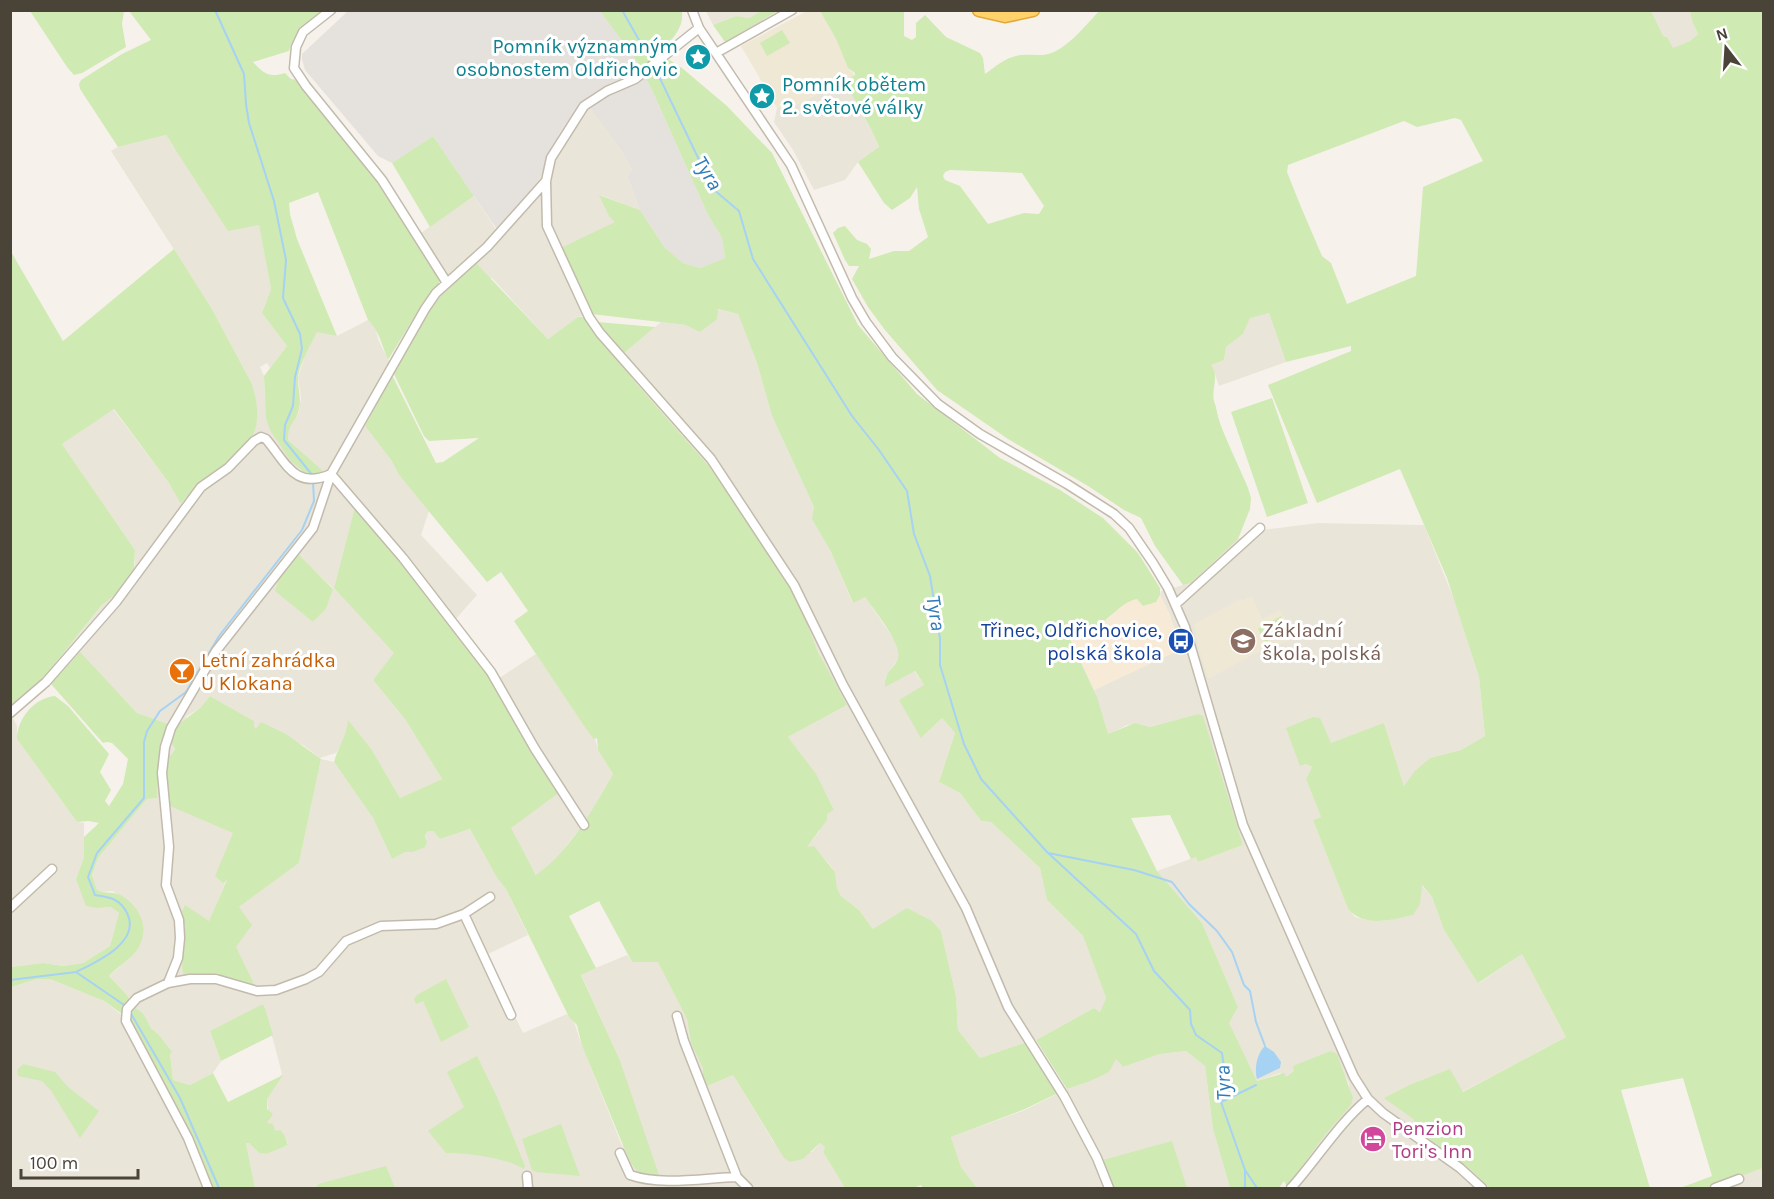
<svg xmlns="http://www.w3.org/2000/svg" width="1774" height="1199" font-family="Karla,sans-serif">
<rect width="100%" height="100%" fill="#f6f2eb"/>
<path fill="#eae5d9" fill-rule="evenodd" d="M706,11H763L749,18L736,16L713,25Z
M1651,11H1690L1692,21L1698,34L1690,41L1673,49L1667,37L1663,36L1658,29Z
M844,81L871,129L879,148L858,162L845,180L814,190L793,150L774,122L777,108L791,107Z
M584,98L621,150L632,170L627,176L640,210L600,195L616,222L591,314L578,317L548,339L492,278L445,291L415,237L474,196L497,231L525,201L548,160L560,132Z
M166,135L172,145L259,224L271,289L262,313L287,346L270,368L267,363L260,367L264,376L265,402L270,430L322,471L288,440V429L299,412L301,397L298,378L305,355L317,331L337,336L368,320L375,326L378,339L388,360L396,365L365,426L391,460L399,475L429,511L421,535L477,595L454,621L355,508L334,588L395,653L373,680L405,719L442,779L400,798L372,750L348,721L346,737L336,753L320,758L303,745L259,727L256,729L254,728V721L210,696L200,708L187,716L172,743L175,748L171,755H167L234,832L229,874L209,922L186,906L184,917V944L214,973H220L235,947L239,907L299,863L321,759L334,762L373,818L392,859L427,839L425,835L428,831H433L440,839L470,829L497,878L506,889L528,935L486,955L523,1033L567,1014L574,1022L582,1046L623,1148L619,1058L581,974L627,955L632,962L658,961L687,1019L691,1043L703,1069L702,1079L705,1087L733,1075L774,1143L812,1152L820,1143L825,1147L823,1152L845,1188H255L246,1143H249L259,1153L267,1154L288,1145V1143L285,1136L274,1131L266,1124L269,1119L267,1099L282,1074L264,1005L210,1031L221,1061L213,1073L190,1085L173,1080L170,1054L159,1035L151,1028L143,1013L134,1007L127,995L109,976L130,958L142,921L135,909L124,897L112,891L102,892L97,890L92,875L98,858L147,799L157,798L160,743L167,724L137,713L80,653L51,683L13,718L17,726V739L77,822L84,823V857L76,879L98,908L111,907L119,913L110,946L83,963L63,966L43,963L11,967L10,708L49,671L135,565V550L62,444L113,409L169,483L182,504L256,420L255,394L252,384L226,335L212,309L111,151L118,147ZM299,556L333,588L326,609L313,622L279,579Z
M717,309L738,314L757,363L772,416L814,507L813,520L831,552L852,602L865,597L899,647V657L885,678V686L914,671L924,685L922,737L942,718L955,733L939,782L960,793L981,821L991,822L1040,868L1047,900L1083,936L1106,998L1100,1012L1094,1008L1036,1040L1027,1042L980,1058L958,1030L956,996L941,931L932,921L922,917L919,914L873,929L859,910L841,896L837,888L835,872L831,866L814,847L805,849L819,832L827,813L834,810L815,774L788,737L847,705L831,678L812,639L708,465L617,359L661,322L686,325Z
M1269,313L1286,362L1219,386L1213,368L1210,365L1224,360L1226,347L1243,334L1250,317Z
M1318,523L1424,525L1455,602L1479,677L1485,736L1461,750L1430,758L1404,786L1384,723L1300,766L1306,764L1312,767L1306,779L1321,817L1313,820L1348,909L1355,917L1367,920L1384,921L1413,915L1421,885L1432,897L1444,930L1479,983L1522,954L1566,1037L1462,1092L1450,1070L1409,1085L1385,1098L1413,1119L1480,1177L1490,1188H1287L1325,1135L1351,1104L1349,1083L1330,1051L1294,1066V1071L1286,1077L1280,1073L1257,1081L1228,1023L1238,1007L1202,923L1157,871L1196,857L1198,862L1243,845L1198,714L1150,727L1139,724L1127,725L1107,735L1094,690L1181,649L1169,613L1160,595L1161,591L1191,583L1238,539L1262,530Z
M536,654L586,729L595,739L598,750L613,774L585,822L559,855L537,876L510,828L559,791L493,682Z
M37,979H50L104,1001L119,1013L129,1019L212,1188H11V987Z
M1186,1051L1205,1066L1213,1129L1230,1188H977L961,1167L951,1137L1025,1110L1067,1089L1088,1082L1116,1059L1123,1067L1160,1054Z
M1763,1168V1188H1707L1736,1176Z"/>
<path fill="#f7ead6" d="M1160,595L1169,613L1182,649L1094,690L1070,638L1097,626L1110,617L1121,605L1133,600L1137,599L1143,606L1149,604Z"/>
<path fill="#e5e1dc" d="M348,11H600L638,63L652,90L708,215L722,238L725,258L700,268L683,263L665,248L640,210L627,176L632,170L621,150L584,99L560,132L541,175L525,201L498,231L433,136L392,163L378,156L305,70L302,59V54Z"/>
<path fill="#efe8d4" d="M807,11H820L836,39L848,68L855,75L791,107L777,108L741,46Z
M1252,596L1262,619L1280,610L1298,637L1252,655L1208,679L1198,645L1194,624L1241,599L1242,601Z"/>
<path fill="#d0eab3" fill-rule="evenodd" d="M763,10L778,11L725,42L713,25L736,16L749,18Z
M30,11H124L122,24L126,47L82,73L74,75L67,67Z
M129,11H325C310,22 294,32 289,51L253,62C264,74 269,78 285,73L291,79L298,80L368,162L440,279L439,284L424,301L388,360C382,346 379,330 368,320L318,192L289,203L290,214L297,239L337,336L317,332C310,346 301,361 298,376C297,387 302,398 299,409C296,423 288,422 288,440L323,471L315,475H307L290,460L270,430L266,418L264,376L287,346L262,313L271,289L259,225L228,231L166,135L118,147L80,89L79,84L81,80L122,54L151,40Z
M600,11H682C684,29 672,38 662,51L668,59L682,68L727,106L772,153L858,325L917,394L1000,458L1060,490L1103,518L1138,553L1160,588V595L1156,602L1143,606L1137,599C1121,602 1111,618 1097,626C1088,630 1079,634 1070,639L1097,697L1108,734L1135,723L1150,727L1198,714L1203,716L1243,845L1198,862L1196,857L1191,859L1170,815L1131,818L1157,871L1202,923L1238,1007L1229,1023L1257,1081L1284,1073L1286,1077L1294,1071L1293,1066L1330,1051L1337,1054L1353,1098L1351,1105L1325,1135L1287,1187L1284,1181L1279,1188H1230L1213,1129L1205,1066L1186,1051L1160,1054L1123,1067L1116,1059L1109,1072L1088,1082L1067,1089L1036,1040L1094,1008L1100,1012L1106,998L1083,936L1047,900L1040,868L991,822L981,821L960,793L939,782L955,733L942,718L921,738L899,700L924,685L915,671L885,687C884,671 894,670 898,658C903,645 873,609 865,597L853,603L831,552L812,519L814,507L772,416L757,363L738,314L718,309L717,319L700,332L686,325L591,314L559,249L615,222L609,216L599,195L640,210L665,248L683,263L700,268L725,258L722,238L708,215L652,90L638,63Z
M820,11H904V36L912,40L916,37V23L925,15L946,37L980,53L983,58L985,74C996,66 1007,56 1022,55C1033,54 1043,57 1054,52C1071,44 1087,24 1099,11H1651L1663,36L1667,37L1673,48L1690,41L1698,34L1692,21L1690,11H1763V1168L1707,1188H1680L1712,1176L1683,1078L1621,1090L1650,1188H1490L1470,1169L1418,1130V1126L1413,1119L1384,1098L1409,1085L1450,1069L1463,1092L1566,1037L1522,954L1478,983L1444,930L1432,897L1422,885L1420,904L1413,915C1391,920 1365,928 1348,909L1313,820L1321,817L1306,779L1312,767L1306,764L1300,766L1286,728L1313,717L1320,718L1331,743L1384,723L1404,786L1415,771L1430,758L1461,750L1485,736L1479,677L1447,578L1400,469L1317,503L1268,385L1351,351V346L1286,362L1269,313L1250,318L1243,334L1226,347L1224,360L1211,365C1220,376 1211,388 1214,401C1217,408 1217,416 1220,423C1228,445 1239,466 1248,488L1251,498L1250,509L1238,539L1191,583L1183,585L1155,546L1141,518L1124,510L1088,486L1008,439L937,390L885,330L868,307L852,279L859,266H849L845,260L833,233L838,228L845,226L857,240L867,244L871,249L869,259L894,251H909L928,237L919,209L917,187L910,198L892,210L884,203L858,162L879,147L871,129L844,81L855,75V73L848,68L836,39ZM1455,118L1461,120L1483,161L1423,187L1416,276L1347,304L1331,263L1322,256L1301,207L1287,172L1288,165L1404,121L1417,127ZM950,170L1022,173L1044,206L1039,214L1024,213L988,224L960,186L945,180L943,176L945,172Z
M782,30L790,43L767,56L760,43Z
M433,136L474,196L430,227L392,163Z
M174,249L212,309L252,384C256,396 259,413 256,426C252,449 217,469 200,483C193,489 187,497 181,504L169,483L114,409L62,444L135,550L134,570L117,593L102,605L49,671L11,708L10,250L63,341Z
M476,263L548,339L578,317H583L637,384L708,465L757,535L796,596L818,652L847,705L788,737L816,774L834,810L827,814V820L807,847L814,846L835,872L837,888L841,896L859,910L873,929L907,908L932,921L941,931L956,996L958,1030L980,1058L1027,1042L1058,1093L1025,1109L951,1137L961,1167L977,1188H923L921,1185L913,1188H845L823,1152L825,1147L820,1143L803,1159L790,1162L784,1158L733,1075L705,1087L702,1079L703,1069L691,1043L687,1019L658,962H632L599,901L569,916L596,968L581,975L619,1058L659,1175H650L638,1172L630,1162L582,1046L577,1025L569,1017L506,889L497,878L470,829L440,839L433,831H428L425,835L427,842L425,847L413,852H405L392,859L373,818L334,762C338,747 347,736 348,720L372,750L400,798L442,779L405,719L373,680L394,653L334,588L355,507C405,567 454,627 499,691L497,693L500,692L560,792L511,828L536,875C571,850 592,810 613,774L598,750L597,738L594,739L586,729L514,621L528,611L501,572L487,582L399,475L391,460L365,426L392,375L436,463L443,462L479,438L429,441L424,436L393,372L435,302L456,279Z
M598,322L655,327L623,354L599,326Z
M1272,398L1308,503L1267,517L1231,412Z
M299,555L333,589L326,609L313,622L275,591L279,579Z
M1281,616L1288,630L1265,642L1258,629Z
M80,652L137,713L168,724L160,743L157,798L147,799L98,858L92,875L97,890C106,895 115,890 124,897C142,910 150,930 137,950C130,960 117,967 109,976L127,995L134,1007L143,1013L151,1028L159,1035L172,1052L170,1054L173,1080L190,1085L213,1073L228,1102L283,1075L267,1099V1109L273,1114L267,1123L273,1124L275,1131L280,1130L285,1136L288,1145L267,1154L259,1153L249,1143H246L255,1188H212L129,1019L104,1001L50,979H37L11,987V967L43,963L63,966L83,963L110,946L119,913L111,907L98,908L86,906L76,879L84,857V837L99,823L88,821L77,822L17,739C17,719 34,698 55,696L68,706L109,754L100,772L111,790L105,801L109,806L123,784L128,759L112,743L107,742L103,743L51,684Z
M210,696L254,721V727L256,729L261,722L286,734L321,759L299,863L239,907L252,925L236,947L255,986L220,977L219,973H214L212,976H184L182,967L185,927L182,912L185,905L209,921L227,880L223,883L215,876L233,833L170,806C164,790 165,772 167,755H171L175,749L172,743L169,746L175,727L200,708Z
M446,979L469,1027L441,1042L423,1001L416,1004L414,999L417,995Z
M261,1005H264L273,1035L221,1061L210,1031Z
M477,1056L497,1097L525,1166L524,1169C507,1158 465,1152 446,1153L428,1131L464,1107L447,1072Z
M23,1064L55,1072L68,1087L99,1111L80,1138L52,1092L42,1081L18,1076L17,1070Z
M561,1124L580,1176L536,1172L532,1170L522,1139Z
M1172,1141L1187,1188H1113L1103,1160Z
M386,1166L395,1188H317L318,1184Z"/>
<path fill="#a6d2f3" d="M1265,1046L1274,1052L1281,1062L1280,1068L1257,1079C1254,1069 1257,1053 1265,1046Z"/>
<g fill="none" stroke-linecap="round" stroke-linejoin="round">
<path stroke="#a6d2f3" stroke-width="2" d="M215,10L244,74L246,104L249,123L274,201L286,260L283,298L300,334L302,349L295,377L293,406L285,425L284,440L313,476
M622,10L652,63
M655,68L713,189L739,211L753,259L852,416L879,450L907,491L914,534L930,576L940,639V665L964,744L981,779L1047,852L1136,934L1154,971L1190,1010L1191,1024L1196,1035L1222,1053L1225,1076L1221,1102L1245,1170L1257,1188
M1048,853L1134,870L1172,882L1189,904L1217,931L1232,952L1244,985L1250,991L1256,1022L1265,1046
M10,980L76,972
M127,1007L76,972C96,962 142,942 127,913C120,899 110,897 95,895L88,877L97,853L144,798V742L147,731L160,711L186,692L219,636L302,530L314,501L313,482
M130,1012L180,1098L219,1188
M1221,1102L1256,1085
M1245,1170V1188"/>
<defs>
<path id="minor" d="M331,10L303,32L296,47L294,68L306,86L382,180L447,283
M692,10L699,28L791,165L852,298L866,322L892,357L938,404L980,434L1067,484L1114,514L1129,528L1153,563L1168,588L1185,627L1243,825L1354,1077L1368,1099L1383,1113L1460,1168L1482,1188
M699,28L635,79L607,91L584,106L551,158L546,181L547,226L589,317L600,333L711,459L794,585L843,685L966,908L1008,1007L1064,1096L1097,1158L1109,1188
M716,53L792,10
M331,474L403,558L491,672L535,749L584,825
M1176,604L1260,528
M10,713L46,682L116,602L201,487L228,468L254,441L261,437L266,439C287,464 295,490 331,474
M490,897L464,914L511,1015
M10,908L52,869
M168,983L178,958L180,938L179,920L166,885L169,847L162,773L165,747L171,728L216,651L313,528L331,474L425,309L436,293L487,247L546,181
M677,1016L684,1041L737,1177
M620,1153L630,1175C661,1186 704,1178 737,1177L748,1188
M527,1176L528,1188
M208,1188L188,1138L126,1021L127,1009L137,998L168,983L190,979H216L257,991L276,990L306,979L319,972L346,941L381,926L436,924L464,914
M1291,1188C1317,1159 1338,1124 1368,1099
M1715,1188L1739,1179"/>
<path id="highway" d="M979,10L1005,16L1033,10"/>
</defs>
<use href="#minor" stroke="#c2bbad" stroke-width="11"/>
<use href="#highway" stroke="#e2a838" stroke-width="15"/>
<use href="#minor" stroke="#fff" stroke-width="8"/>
<use href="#highway" stroke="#ffd26c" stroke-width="12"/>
</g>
<defs>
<symbol id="sight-disc" viewBox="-11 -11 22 22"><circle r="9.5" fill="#0f9aa8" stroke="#fff"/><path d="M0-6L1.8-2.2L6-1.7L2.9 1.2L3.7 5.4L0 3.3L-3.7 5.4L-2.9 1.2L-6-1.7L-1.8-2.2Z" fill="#fff"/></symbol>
<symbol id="bus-disc" viewBox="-11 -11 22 22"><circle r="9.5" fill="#1a4fb4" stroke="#fff"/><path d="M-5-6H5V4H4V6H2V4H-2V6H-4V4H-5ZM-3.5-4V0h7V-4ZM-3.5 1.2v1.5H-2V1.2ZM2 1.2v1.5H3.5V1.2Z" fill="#fff"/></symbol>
<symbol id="school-disc" viewBox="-11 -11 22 22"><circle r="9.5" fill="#8d6e63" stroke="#fff"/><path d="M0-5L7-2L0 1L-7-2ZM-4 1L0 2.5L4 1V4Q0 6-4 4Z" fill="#fff"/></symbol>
<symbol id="bar-disc" viewBox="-11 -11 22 22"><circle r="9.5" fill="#e8710a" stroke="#fff"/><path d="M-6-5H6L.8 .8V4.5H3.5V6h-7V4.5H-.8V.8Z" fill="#fff"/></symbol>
<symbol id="hotel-disc" viewBox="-11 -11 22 22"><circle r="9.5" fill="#d1479c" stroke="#fff"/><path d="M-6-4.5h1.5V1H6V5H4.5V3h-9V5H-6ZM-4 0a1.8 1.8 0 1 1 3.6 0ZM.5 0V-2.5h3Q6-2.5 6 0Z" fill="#fff"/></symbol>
</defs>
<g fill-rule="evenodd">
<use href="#sight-disc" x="683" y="42" width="30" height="30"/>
<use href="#sight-disc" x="747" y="81" width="30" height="30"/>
<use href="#bus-disc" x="1166" y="626" width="30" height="30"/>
<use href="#school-disc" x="1228" y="626" width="30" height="30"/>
<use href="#bar-disc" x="167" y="656" width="30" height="30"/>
<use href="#hotel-disc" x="1358" y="1124" width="30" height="30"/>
</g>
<g text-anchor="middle" stroke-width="6" stroke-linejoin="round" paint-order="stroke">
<g font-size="20" fill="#0d838f" stroke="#fff" text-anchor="end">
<text x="678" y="53">Pomník významným<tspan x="678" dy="23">osobnostem Oldřichovic</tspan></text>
<text x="782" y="91" text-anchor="start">Pomník obětem<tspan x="782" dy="23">2. světové války</tspan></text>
</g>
<g font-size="20" fill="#164399" stroke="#fff" text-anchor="end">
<text x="1162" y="637">Třinec, Oldřichovice,<tspan x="1162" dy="23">polská škola</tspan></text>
</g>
<g font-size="20" fill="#785e54" stroke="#fff" text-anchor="start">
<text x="1262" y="637">Základní<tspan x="1262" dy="23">škola, polská</tspan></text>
</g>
<g font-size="20" fill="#c56008" stroke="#fff" text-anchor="start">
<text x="201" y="667">Letní zahrádka<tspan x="201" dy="23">U Klokana</tspan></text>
</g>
<g font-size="20" fill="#b23c85" stroke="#fff" text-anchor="start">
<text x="1392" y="1135">Penzion<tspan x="1392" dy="23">Tori's Inn</tspan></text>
</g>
<g font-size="21" font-style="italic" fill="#2d7bba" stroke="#fff">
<text transform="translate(708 173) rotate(59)" y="7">Tyra</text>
<text transform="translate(936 613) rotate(81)" y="7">Tyra</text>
<text transform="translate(1223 1083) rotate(-92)" y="7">Tyra</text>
</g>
</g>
<rect width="1774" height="1199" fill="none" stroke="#4a4338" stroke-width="24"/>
<g transform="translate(1726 48) rotate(343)" stroke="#ffffff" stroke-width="4.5" paint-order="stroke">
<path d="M0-4.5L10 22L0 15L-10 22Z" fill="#4a4338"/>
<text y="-9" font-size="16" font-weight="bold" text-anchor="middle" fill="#4a4338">N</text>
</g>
<path d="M21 1169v9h117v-9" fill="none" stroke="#4a4338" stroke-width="3"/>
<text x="30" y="1169" font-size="18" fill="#4a4338" stroke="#ffffff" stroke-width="4.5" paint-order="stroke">100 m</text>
</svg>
